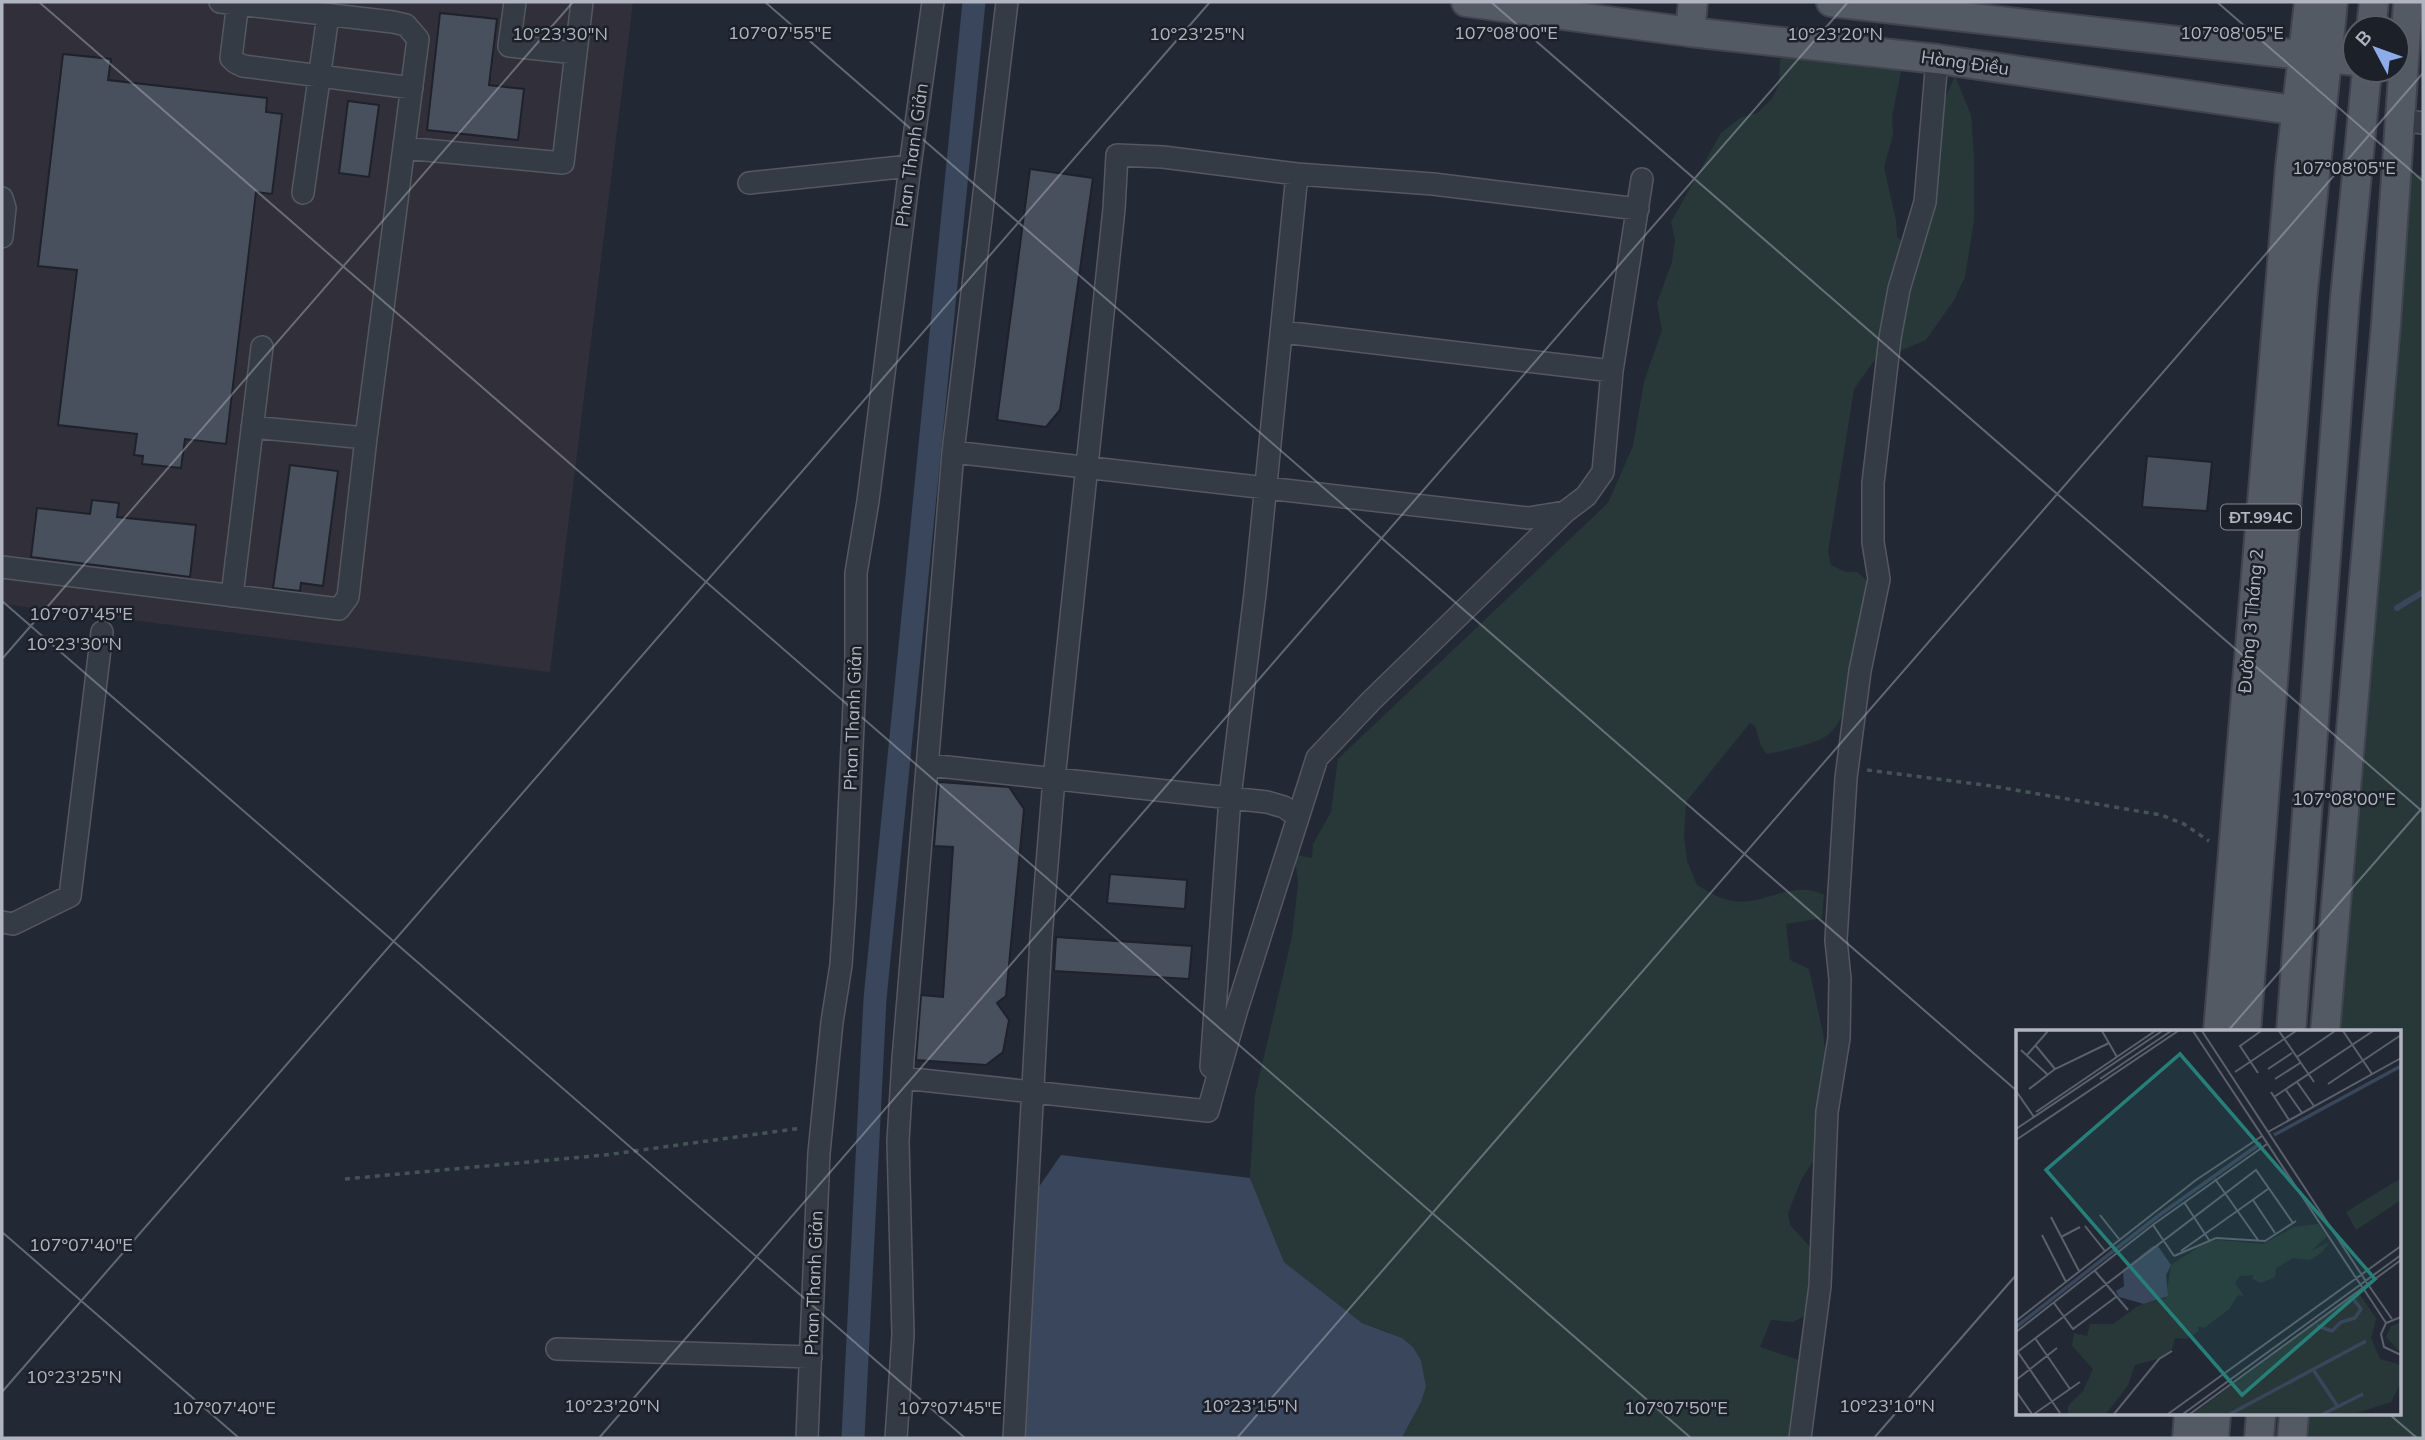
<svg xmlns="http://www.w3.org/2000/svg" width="2425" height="1440" font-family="Mulish,sans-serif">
<rect width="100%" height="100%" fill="#222934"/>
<path fill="#312f39" d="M2,2H633L550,672L2,604Z"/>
<path fill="#283839" d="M1786,52L1878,69L1892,66L1901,72L1892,116L1893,135L1884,167L1896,221L1897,237L1906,244L1933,126L1955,76L1971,115L1974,158V220L1965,277L1954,300L1926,340L1873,362L1854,389L1828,551L1831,565L1846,572H1857L1872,585C1865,621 1857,710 1829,734C1817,744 1782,751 1767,754L1761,746L1755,726L1750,723L1686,802L1684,836L1687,861L1697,885C1707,891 1720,899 1732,901C1762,906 1795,879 1824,895L1822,918L1786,924L1790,960L1809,969L1823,1033L1826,1059L1824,1083L1819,1098L1825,1123L1816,1157L1801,1180L1788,1213L1790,1225L1811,1248L1806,1315L1793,1322L1771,1320L1760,1347L1799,1360L1790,1438H1402L1411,1422L1426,1386L1421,1360L1413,1347L1385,1331L1362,1323L1284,1262L1250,1178L1255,1095L1292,937L1298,884L1295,855L1312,858L1313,844L1331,812L1338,759L1608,503L1633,446L1644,382L1662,330L1657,303L1672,262L1675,240L1671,222L1721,133L1740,118L1757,113L1772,99L1779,84L1780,60Z
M2423,175V1438H2307L2309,1414H2399V1032H2340L2397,338L2408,176Z"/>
<path fill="#39465b" d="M1061,1155L1250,1178L1284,1262L1362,1323L1402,1338L1413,1347L1421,1360L1426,1386L1421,1402L1402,1438H1021L1036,1191Z"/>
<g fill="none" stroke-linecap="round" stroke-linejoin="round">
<path stroke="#39465b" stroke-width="6" d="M2397,608L2423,592"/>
<path stroke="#39465b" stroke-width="23" d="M853,1438L875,999L974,2"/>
</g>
<path fill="#49505d" stroke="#1d222b" stroke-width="2" d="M440,13L497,19L489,85L524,89L518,140L427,130Z
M63,54L111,59L108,80L267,98L266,112L282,114L272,194L256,192L226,444L185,439L181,468L142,464L143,456L134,455L137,434L58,425L77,270L38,266Z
M348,101L379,105L369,177L339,173Z
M1030,169L1093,178L1060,410L1046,427L997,420Z
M2147,456L2212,462L2207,511L2142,507Z
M290,465L338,471L323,586L301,583L300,591L273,588Z
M92,500L119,503L117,517L196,525L190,577L31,557L37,508L90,514Z
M939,782L1009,787L1024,809L1006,996L997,1003L1009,1020L1003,1052L986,1065L916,1060L921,995L943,997L953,847L934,846Z
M1110,874L1187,880L1185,909L1107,903Z
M1056,937L1192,946L1189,979L1054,971Z"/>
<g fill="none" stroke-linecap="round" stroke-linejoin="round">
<defs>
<path id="minor" d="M238,2L231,58L235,62L243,66L412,88
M515,2L509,46L576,53
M2400,120L2423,123
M404,148L563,163L582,2
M749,183L910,166
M303,193L328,15
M2,198L5,208L2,237
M1283,332L1612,371
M252,427L366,438
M953,452L1528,518L1565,512
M2,567L339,609L348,597L366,438L418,39L406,25L393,22L220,2
M232,596L262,347
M929,765L1267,802L1284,807L1297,816
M2,922L13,924L70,896L102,632
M1211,1067L1230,797L1255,594L1297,174
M903,1078L1208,1111
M1208,1111L1237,1009L1317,758L1371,701L1565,512L1586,496L1603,472L1612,371L1642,179
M557,1349L811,1357
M807,1438L819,1153L832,1022L841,965L845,904L856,659V573L868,501L910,166L933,2
M896,1438L903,1335L898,1141L903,1059L953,452L1007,2
M1014,1438L1041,938L1054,779L1114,209L1117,155L1163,157L1297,174L1433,184L1638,209
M1800,1438L1820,1286L1827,1112L1839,1038L1840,979L1836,940L1846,778L1860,671L1879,579L1873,542V483L1890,338L1899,289L1925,202L1937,59"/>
<path id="major" d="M1466,2L1690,32L1937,59L2313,113
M1831,2L2355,61
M2371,28L2374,2
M1690,32L1693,2
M2218,1032L2290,167L2309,2
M2246,1032L2303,290L2333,2
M2291,1032L2345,298L2367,70
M2325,1032L2386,324L2408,2
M2187,1438L2189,1414
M2214,1438L2216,1414
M2259,1438L2261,1414
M2292,1438L2294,1414"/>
</defs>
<use href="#minor" stroke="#535862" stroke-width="24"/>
<use href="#major" stroke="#3f444e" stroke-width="32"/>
<path stroke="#455356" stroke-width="3.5" stroke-dasharray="5 5" stroke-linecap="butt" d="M1867,770L1992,786L2161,815L2184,824L2209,841
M345,1179L605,1155L802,1128"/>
<use href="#minor" stroke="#353b44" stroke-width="21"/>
<use href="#major" stroke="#535a64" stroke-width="28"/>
</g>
<path fill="none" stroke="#b0b5c1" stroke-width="2" stroke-opacity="0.45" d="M39,2L1691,1438M765,2L2017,1091M1491,2L2423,812M2217,2L2423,181M2,601L965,1438M2,659L573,2M2227,1032L2423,807M2,1232L239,1438M2,1392L1210,2M2389,1414L2417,1438M599,1438L1848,2M1237,1438L2423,73M1874,1438L2017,1274"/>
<g text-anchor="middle" stroke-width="5" stroke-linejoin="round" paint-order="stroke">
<rect fill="#1b2029" stroke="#838893" stroke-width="2" x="2221" y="504.5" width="80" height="25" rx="5"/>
<g font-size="16" font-weight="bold" fill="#b0b5c1">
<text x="2261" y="523">ĐT.994C</text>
</g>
<g font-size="18" fill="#b0b5c1" stroke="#1b2029">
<text transform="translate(1965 63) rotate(8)" y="6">Hàng Điều</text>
<text transform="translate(912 155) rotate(-82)" y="6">Phan Thanh Giản</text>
<text transform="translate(2251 621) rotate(-85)" y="6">Đường 3 Tháng 2</text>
<text transform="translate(853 718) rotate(-88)" y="6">Phan Thanh Giản</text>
<text transform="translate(814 1283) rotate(-88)" y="6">Phan Thanh Giản</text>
</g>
</g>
<g transform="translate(2016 1030)">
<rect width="385" height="385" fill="#222934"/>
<path d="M385,148V170L340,200L330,182ZM302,194L311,206L295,221L314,212L305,223L294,230L277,228L260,238L259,247L245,253L236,249L238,245L224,246L219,253L228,266L222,265L213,279L188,298L181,296L183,301L171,309L159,308L156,319L148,327L119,335L112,355L90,384H52V376L67,361L77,339L56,316L58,303L71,306L74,294H97L122,276L150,268L155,235L189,213L201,210L247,214L278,197ZM342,262L360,288L355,308L364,329L385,335V352L375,372L341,383L177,384ZM385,292V320H382L370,307L375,296Z" fill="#283839"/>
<path d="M137,216H142L155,235L150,245L152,266L128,274L103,267L100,261L108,256L107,240Z" fill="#39465b"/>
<path fill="none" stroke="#39465b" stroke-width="3.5" d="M258,105L385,36M301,296L316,301L325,292L339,288L345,279L338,270M0,297L142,186L245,113M298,341L322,377M214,384L350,311M307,384L347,364"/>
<path fill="none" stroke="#5b616c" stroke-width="2" d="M86,1L101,27M177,1L346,257M186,1L351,253M263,1L298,52M327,1L356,44M20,16L39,39M5,20L32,45M11,25L32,1M281,27L319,1M252,39L276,23M219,42L280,1M242,43L224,16L245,1M84,49L155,1M259,49L284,33M281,52L298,76M312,54L385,5M13,59L39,39L93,13M270,60L286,83M0,61L18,87M255,62L273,90M258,67L357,1M20,82L139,1M0,99L146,1M252,102L385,28M0,110L162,1M199,149L242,210M237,170L259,203M168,172L193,210M84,185L103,209M35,187L63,241M137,195L158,226M69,196L89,221M26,205L50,252M45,207L64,197M165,221L252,159M158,226L200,208L249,211L280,191M79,241L112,280M351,253L376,289M347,258L370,293M38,273L57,299L100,267M385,287L370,293L365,304L368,317L385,325M0,291L180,150L246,106M0,302L138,194L251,114M19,308L54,359M1,321L44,383M0,323L240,140L277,193M0,350L41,318M0,361L16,384M18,384L64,352M98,384L143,329L156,321M152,384L385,216M167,384L385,225M174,384L385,230"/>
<path fill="#277f7a" fill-opacity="0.15" stroke="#277f7a" stroke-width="3.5" d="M164,24L359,249L226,365L30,140Z"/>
<rect width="385" height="385" fill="none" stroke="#b0b5c1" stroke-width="3.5"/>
</g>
<g font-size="18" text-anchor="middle" fill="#b0b5c1" stroke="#1b2029" stroke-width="5" stroke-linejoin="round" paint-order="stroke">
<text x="780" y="39">107°07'55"E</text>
<text x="1506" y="39">107°08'00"E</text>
<text x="2232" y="39">107°08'05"E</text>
<text x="560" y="40">10°23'30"N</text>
<text x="1197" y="40">10°23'25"N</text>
<text x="1835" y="40">10°23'20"N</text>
<text x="2344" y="174">107°08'05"E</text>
<text x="81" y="620">107°07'45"E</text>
<text x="74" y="650">10°23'30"N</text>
<text x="2344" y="805">107°08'00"E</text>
<text x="81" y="1251">107°07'40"E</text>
<text x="74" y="1383">10°23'25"N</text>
<text x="612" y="1412">10°23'20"N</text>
<text x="1250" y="1412">10°23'15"N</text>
<text x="1887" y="1412">10°23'10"N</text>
<text x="224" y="1414">107°07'40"E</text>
<text x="950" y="1414">107°07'45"E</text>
<text x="1676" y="1414">107°07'50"E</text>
</g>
<rect width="2425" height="1440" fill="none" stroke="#b0b5c1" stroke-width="7"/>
<g transform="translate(2376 49) rotate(311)"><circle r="33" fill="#1b2029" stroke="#575c66" stroke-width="2"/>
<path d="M0-5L12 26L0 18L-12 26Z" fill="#8dace9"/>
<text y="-10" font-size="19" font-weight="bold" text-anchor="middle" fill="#b0b5c1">B</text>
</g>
</svg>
